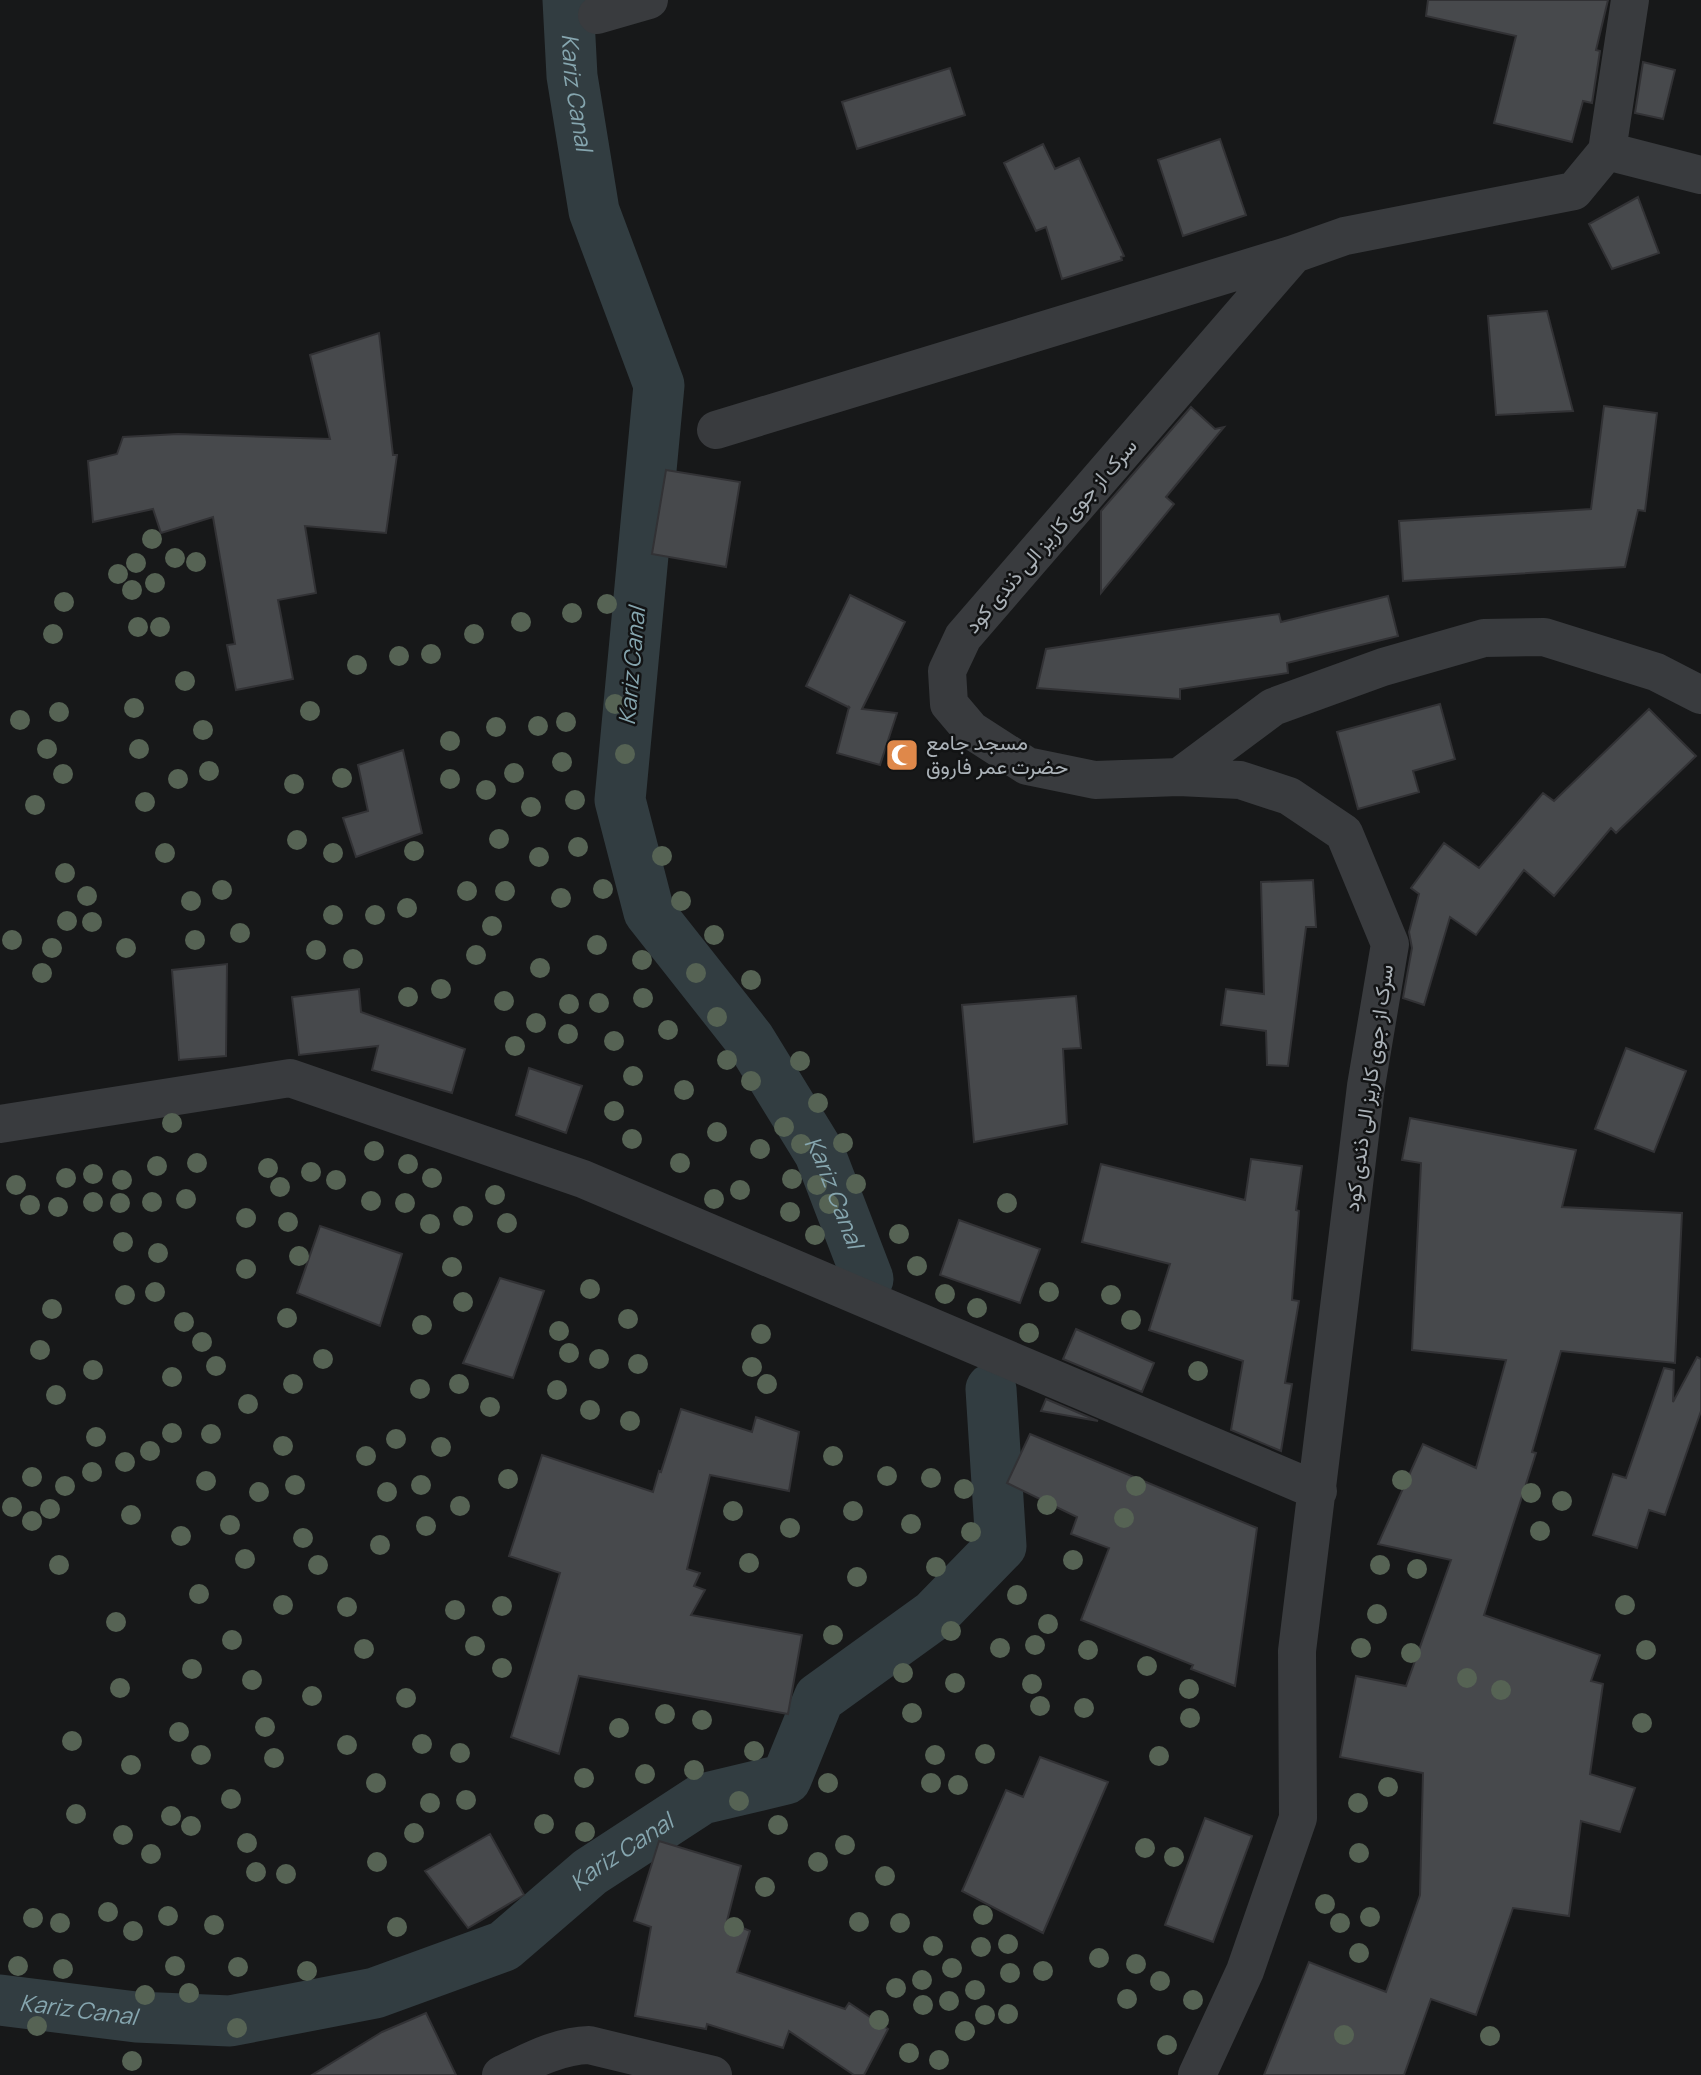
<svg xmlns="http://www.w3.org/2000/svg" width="1701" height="2075" font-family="Manrope,Vazirmatn,sans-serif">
<rect width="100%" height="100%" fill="#171819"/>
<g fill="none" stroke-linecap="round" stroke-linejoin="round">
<g stroke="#323d41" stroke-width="51">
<path id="s1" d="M568,0L572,76L594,211L659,385L620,800L649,912L750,1040L820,1154L868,1279"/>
<path id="s2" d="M0,2000L136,2017L230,2021L375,1993L504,1946L590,1872L702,1799L786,1779L819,1698L934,1615L1001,1546L991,1389"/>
</g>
</g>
<path fill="#47494c" stroke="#323235" stroke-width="2" d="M1428,0H1608L1596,50L1600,51L1592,103L1583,101L1572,142L1494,123L1516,36L1426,16Z
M1643,62L1675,70L1663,119L1635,113Z
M950,68L965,115L857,149L842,102Z
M1220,139L1246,215L1183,236L1158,160Z
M1043,144L1055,169L1079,158L1124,256L1121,257L1122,260L1062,279L1046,227L1036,231L1004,163Z
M1638,197L1659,253L1612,269L1589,224Z
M1547,311L1573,411L1496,415L1488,316Z
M379,333L393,455H397L386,533L305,526L316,593L278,600L293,679L236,690L227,645L235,644L213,517L161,533L153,509L93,522L88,461L117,454L123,437L178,434L330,439L310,355Z
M1604,406L1657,413L1645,511L1638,510L1625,567L1403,581L1399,521L1591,509Z
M1191,407L1215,429L1224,427L1166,497L1174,504L1101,593V511Z
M666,470L740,482L726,567L652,554Z
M850,595L905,622L862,709L897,713L880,765L837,753L849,707L850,708L806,686Z
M1388,596L1398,636L1287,663L1288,673L1180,689V699L1037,688L1046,649L1279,614L1281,622Z
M1440,704L1455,759L1413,771L1419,792L1358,809L1337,732Z
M1649,709L1696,756L1616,833L1611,828L1554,896L1524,870L1476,935L1450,917L1424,1005L1403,998L1412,948L1409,932L1419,894L1411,888L1444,843L1479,868L1543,793L1554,801Z
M403,750L422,833L356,857L343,818L368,811L358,765Z
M1313,880L1316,927H1306L1288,1066L1267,1065L1266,1031L1221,1025L1226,989L1264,994L1261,882Z
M227,964L226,1056L179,1060L172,970Z
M359,989L361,1012L465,1049L452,1093L372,1070L378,1046L299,1055L292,997Z
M1076,996L1081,1048L1063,1049L1067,1124L974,1142L962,1005Z
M1626,1048L1686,1071L1654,1152L1595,1129Z
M529,1068L582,1086L566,1133L516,1115Z
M1410,1118L1576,1150L1562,1207L1682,1213L1675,1363L1561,1351L1532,1452L1536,1453L1484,1615L1600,1655L1591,1681L1603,1684L1590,1774L1635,1788L1620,1832L1581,1821L1569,1916L1513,1908L1476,2015L1431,1999L1404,2075H1264L1309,1962L1386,1992L1420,1895L1423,1773L1340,1757L1356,1676L1406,1686L1451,1560L1378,1544L1423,1444L1476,1468L1506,1360L1412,1350L1421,1163L1402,1160Z
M1251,1159L1302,1166L1296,1210L1299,1211L1292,1300L1299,1301L1285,1383L1292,1384L1281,1451L1231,1430L1243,1361L1149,1330L1170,1264L1082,1242L1101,1164L1245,1200Z
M959,1220L1040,1249L1020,1303L940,1275Z
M320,1226L402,1254L380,1326L297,1293Z
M500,1278L544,1291L513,1378L463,1363Z
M1076,1329L1154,1363L1142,1392L1063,1359Z
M1697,1357L1701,1359V1411L1665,1515L1649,1510L1637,1548L1593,1535L1613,1474L1626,1478L1664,1368L1674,1370L1673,1402Z
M1046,1399L1098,1421L1041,1411Z
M681,1409L752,1432L756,1417L799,1432L789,1491L710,1475L687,1569L700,1573L694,1586L705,1590L691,1615L802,1635L788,1714L579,1676L559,1754L511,1737L560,1573L509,1556L542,1455L653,1492L659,1471L661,1472Z
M1030,1434L1257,1528L1235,1686L1191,1669L1193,1665L1081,1620L1109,1548L1071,1534L1077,1517L1007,1483Z
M1040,1757L1108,1782L1043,1933L962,1891L1006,1790L1023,1797Z
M1205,1818L1252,1836L1213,1942L1165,1925Z
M490,1834L524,1895L468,1928L425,1871Z
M659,1841L741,1866L727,1921L750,1931L737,1972L845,2009L849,2003L888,2029L864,2075H854L789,2031L783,2048L707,2024L706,2029L635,2016L651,1927L634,1921Z
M426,2013L456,2075H312L382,2032Z"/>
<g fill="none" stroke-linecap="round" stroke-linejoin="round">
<path stroke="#393b3e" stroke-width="38" d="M597,15L649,0
M1607,151L1701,175
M716,430L1294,254
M1179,777L1273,707L1383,667L1484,638L1544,637L1656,672L1701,695
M0,1124L290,1078L583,1179L1318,1491
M501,2075C529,2062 557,2046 589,2045L713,2075
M1197,2075L1245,1971L1298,1818L1297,1651L1366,1086L1390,944L1344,833L1289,796L1240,780L1179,777L1095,780L1027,766L971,730L949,704L947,671L963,637L1294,254L1345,236L1574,191L1607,151L1630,0"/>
</g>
<g fill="#566354">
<circle cx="152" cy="539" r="10"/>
<circle cx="175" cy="558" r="10"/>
<circle cx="196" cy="562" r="10"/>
<circle cx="136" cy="563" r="10"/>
<circle cx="118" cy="574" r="10"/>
<circle cx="155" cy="583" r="10"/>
<circle cx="132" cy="590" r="10"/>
<circle cx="64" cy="602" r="10"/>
<circle cx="607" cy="604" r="10"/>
<circle cx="572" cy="613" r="10"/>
<circle cx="521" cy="622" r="10"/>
<circle cx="138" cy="627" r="10"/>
<circle cx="160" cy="627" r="10"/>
<circle cx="53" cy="634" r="10"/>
<circle cx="474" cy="634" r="10"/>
<circle cx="431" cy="654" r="10"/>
<circle cx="399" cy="656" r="10"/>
<circle cx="357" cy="665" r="10"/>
<circle cx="185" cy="681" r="10"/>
<circle cx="615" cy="704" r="10"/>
<circle cx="134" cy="708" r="10"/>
<circle cx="310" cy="711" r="10"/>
<circle cx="59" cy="712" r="10"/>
<circle cx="20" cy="720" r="10"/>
<circle cx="566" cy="722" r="10"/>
<circle cx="538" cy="726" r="10"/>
<circle cx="496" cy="727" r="10"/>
<circle cx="203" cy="730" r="10"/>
<circle cx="450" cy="741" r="10"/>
<circle cx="47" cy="749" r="10"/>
<circle cx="139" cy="749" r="10"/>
<circle cx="625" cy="754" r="10"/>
<circle cx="562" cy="762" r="10"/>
<circle cx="209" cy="771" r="10"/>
<circle cx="514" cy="773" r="10"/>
<circle cx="63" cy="774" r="10"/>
<circle cx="342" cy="778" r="10"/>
<circle cx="178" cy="779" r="10"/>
<circle cx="450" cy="779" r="10"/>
<circle cx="294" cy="784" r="10"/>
<circle cx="486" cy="790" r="10"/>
<circle cx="575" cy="800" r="10"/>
<circle cx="145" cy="802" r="10"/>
<circle cx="35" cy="805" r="10"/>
<circle cx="531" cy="807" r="10"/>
<circle cx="499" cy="839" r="10"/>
<circle cx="297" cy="840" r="10"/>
<circle cx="578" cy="847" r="10"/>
<circle cx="414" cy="851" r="10"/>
<circle cx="165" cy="853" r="10"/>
<circle cx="333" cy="853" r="10"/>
<circle cx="662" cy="856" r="10"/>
<circle cx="539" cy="857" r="10"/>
<circle cx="65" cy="873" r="10"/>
<circle cx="603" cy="889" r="10"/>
<circle cx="222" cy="890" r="10"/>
<circle cx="467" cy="891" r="10"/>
<circle cx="505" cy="891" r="10"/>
<circle cx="87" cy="896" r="10"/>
<circle cx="561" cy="898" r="10"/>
<circle cx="191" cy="901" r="10"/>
<circle cx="681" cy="901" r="10"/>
<circle cx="407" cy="908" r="10"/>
<circle cx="333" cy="915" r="10"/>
<circle cx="375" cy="915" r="10"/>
<circle cx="67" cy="921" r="10"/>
<circle cx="92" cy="922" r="10"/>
<circle cx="492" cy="926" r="10"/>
<circle cx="240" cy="933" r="10"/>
<circle cx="714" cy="935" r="10"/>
<circle cx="12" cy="940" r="10"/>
<circle cx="195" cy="940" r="10"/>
<circle cx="597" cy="945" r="10"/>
<circle cx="52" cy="948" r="10"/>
<circle cx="126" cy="948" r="10"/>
<circle cx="316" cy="950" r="10"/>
<circle cx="476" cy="955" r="10"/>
<circle cx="353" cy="959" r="10"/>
<circle cx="642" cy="960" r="10"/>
<circle cx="540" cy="968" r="10"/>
<circle cx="42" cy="973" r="10"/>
<circle cx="696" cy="973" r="10"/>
<circle cx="751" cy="980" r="10"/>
<circle cx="441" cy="989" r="10"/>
<circle cx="408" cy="997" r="10"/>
<circle cx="643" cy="998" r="10"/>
<circle cx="504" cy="1001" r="10"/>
<circle cx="599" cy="1003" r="10"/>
<circle cx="569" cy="1004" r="10"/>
<circle cx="717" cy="1017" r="10"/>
<circle cx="536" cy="1023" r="10"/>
<circle cx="668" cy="1030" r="10"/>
<circle cx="568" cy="1034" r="10"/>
<circle cx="614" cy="1041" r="10"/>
<circle cx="515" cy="1046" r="10"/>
<circle cx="727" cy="1060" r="10"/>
<circle cx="800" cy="1061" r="10"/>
<circle cx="633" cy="1076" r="10"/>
<circle cx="751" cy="1081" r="10"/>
<circle cx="684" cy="1090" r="10"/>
<circle cx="818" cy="1103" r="10"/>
<circle cx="614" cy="1111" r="10"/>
<circle cx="172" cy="1123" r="10"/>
<circle cx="784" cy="1127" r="10"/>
<circle cx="717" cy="1132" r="10"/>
<circle cx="632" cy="1139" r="10"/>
<circle cx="843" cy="1143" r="10"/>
<circle cx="801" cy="1144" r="10"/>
<circle cx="760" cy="1149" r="10"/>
<circle cx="374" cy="1151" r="10"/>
<circle cx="197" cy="1163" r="10"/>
<circle cx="680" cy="1163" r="10"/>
<circle cx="408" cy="1164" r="10"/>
<circle cx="157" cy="1166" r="10"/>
<circle cx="268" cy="1168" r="10"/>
<circle cx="311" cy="1172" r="10"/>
<circle cx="93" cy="1174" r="10"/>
<circle cx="66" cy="1178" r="10"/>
<circle cx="432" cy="1178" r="10"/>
<circle cx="792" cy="1179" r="10"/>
<circle cx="122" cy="1180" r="10"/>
<circle cx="336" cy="1180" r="10"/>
<circle cx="856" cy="1184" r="10"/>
<circle cx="16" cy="1185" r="10"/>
<circle cx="817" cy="1185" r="10"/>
<circle cx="280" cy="1187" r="10"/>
<circle cx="740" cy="1190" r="10"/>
<circle cx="495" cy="1195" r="10"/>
<circle cx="186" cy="1199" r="10"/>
<circle cx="714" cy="1199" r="10"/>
<circle cx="371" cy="1201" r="10"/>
<circle cx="93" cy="1202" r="10"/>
<circle cx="152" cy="1202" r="10"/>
<circle cx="120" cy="1203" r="10"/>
<circle cx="405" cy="1203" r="10"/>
<circle cx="1007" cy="1203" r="10"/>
<circle cx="829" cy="1204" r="10"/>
<circle cx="30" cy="1205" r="10"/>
<circle cx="58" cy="1207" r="10"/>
<circle cx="790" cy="1212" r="10"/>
<circle cx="463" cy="1216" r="10"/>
<circle cx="246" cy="1218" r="10"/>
<circle cx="288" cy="1222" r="10"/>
<circle cx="507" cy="1223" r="10"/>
<circle cx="430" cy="1224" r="10"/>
<circle cx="899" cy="1234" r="10"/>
<circle cx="815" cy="1235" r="10"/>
<circle cx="123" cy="1242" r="10"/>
<circle cx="158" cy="1253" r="10"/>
<circle cx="299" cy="1256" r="10"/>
<circle cx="917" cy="1266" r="10"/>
<circle cx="452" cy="1267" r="10"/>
<circle cx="246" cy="1269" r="10"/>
<circle cx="590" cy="1289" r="10"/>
<circle cx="155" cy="1292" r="10"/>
<circle cx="1049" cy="1292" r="10"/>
<circle cx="945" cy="1294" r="10"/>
<circle cx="125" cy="1295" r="10"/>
<circle cx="1111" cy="1295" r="10"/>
<circle cx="463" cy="1302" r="10"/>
<circle cx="977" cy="1308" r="10"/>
<circle cx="52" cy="1309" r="10"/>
<circle cx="287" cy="1318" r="10"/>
<circle cx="628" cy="1319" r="10"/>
<circle cx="1131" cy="1320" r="10"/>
<circle cx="184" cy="1322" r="10"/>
<circle cx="422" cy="1325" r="10"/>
<circle cx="559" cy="1331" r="10"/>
<circle cx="1029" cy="1333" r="10"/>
<circle cx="761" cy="1334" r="10"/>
<circle cx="202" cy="1342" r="10"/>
<circle cx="40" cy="1350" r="10"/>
<circle cx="569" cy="1353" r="10"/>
<circle cx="323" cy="1359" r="10"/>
<circle cx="599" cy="1359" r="10"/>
<circle cx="638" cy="1364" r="10"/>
<circle cx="216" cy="1366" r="10"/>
<circle cx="752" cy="1367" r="10"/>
<circle cx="93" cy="1370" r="10"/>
<circle cx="1198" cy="1371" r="10"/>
<circle cx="172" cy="1377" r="10"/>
<circle cx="293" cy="1384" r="10"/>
<circle cx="459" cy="1384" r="10"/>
<circle cx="767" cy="1384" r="10"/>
<circle cx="420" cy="1389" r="10"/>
<circle cx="557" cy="1390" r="10"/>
<circle cx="56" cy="1395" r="10"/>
<circle cx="248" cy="1404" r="10"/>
<circle cx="490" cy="1407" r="10"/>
<circle cx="590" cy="1410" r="10"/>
<circle cx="630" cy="1421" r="10"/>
<circle cx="172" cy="1433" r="10"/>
<circle cx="211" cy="1434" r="10"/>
<circle cx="96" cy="1437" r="10"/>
<circle cx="396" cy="1439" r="10"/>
<circle cx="283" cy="1446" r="10"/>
<circle cx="441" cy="1447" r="10"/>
<circle cx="150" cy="1451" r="10"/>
<circle cx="366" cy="1456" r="10"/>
<circle cx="833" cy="1456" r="10"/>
<circle cx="125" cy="1462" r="10"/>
<circle cx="92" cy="1472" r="10"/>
<circle cx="887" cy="1476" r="10"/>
<circle cx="32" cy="1477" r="10"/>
<circle cx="931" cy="1478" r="10"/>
<circle cx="508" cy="1479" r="10"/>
<circle cx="1402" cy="1480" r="10"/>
<circle cx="206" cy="1481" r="10"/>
<circle cx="295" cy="1485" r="10"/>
<circle cx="421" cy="1485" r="10"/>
<circle cx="65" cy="1486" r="10"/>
<circle cx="1136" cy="1486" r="10"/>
<circle cx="964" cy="1489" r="10"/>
<circle cx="259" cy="1492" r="10"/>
<circle cx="387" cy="1492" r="10"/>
<circle cx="1531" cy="1493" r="10"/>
<circle cx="1562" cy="1501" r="10"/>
<circle cx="1047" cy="1505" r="10"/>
<circle cx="460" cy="1506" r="10"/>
<circle cx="12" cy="1507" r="10"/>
<circle cx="50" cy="1509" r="10"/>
<circle cx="733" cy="1511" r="10"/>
<circle cx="853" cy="1511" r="10"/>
<circle cx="131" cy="1515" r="10"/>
<circle cx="1124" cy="1518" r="10"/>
<circle cx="32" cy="1521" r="10"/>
<circle cx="911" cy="1524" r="10"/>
<circle cx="230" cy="1525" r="10"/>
<circle cx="426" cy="1526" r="10"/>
<circle cx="790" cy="1528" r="10"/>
<circle cx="1540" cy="1531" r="10"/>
<circle cx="971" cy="1532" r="10"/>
<circle cx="181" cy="1536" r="10"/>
<circle cx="303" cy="1538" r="10"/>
<circle cx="380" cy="1545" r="10"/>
<circle cx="245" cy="1559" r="10"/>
<circle cx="1073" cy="1560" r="10"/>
<circle cx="749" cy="1563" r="10"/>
<circle cx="59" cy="1565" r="10"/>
<circle cx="318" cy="1565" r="10"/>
<circle cx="1380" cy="1565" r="10"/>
<circle cx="936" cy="1567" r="10"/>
<circle cx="1417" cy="1569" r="10"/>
<circle cx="857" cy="1577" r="10"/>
<circle cx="199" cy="1594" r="10"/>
<circle cx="1017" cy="1595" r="10"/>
<circle cx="283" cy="1605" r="10"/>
<circle cx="1625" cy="1605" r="10"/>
<circle cx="502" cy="1606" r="10"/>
<circle cx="347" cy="1607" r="10"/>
<circle cx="455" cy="1610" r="10"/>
<circle cx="1377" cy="1614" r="10"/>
<circle cx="116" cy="1622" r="10"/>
<circle cx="1048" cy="1624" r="10"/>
<circle cx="951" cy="1631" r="10"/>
<circle cx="833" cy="1635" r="10"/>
<circle cx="232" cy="1640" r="10"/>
<circle cx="1035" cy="1645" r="10"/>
<circle cx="475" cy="1646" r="10"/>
<circle cx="1000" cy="1648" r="10"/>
<circle cx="1361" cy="1648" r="10"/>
<circle cx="364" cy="1649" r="10"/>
<circle cx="1088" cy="1650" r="10"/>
<circle cx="1646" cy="1650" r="10"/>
<circle cx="1411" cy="1653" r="10"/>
<circle cx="1147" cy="1666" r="10"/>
<circle cx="502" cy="1668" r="10"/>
<circle cx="192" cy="1669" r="10"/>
<circle cx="903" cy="1673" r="10"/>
<circle cx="1467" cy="1678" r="10"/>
<circle cx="252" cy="1680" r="10"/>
<circle cx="955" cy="1683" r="10"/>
<circle cx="1032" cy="1684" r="10"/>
<circle cx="120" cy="1688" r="10"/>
<circle cx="1189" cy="1689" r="10"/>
<circle cx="1501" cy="1690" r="10"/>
<circle cx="312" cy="1696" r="10"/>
<circle cx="406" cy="1698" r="10"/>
<circle cx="1040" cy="1706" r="10"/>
<circle cx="1084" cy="1708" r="10"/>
<circle cx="912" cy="1713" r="10"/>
<circle cx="665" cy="1714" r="10"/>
<circle cx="1190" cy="1718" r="10"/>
<circle cx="702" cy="1720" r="10"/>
<circle cx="1642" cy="1723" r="10"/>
<circle cx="265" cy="1727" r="10"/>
<circle cx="619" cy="1728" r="10"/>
<circle cx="179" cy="1732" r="10"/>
<circle cx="72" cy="1741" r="10"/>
<circle cx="422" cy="1744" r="10"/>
<circle cx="347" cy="1745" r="10"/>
<circle cx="754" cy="1751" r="10"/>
<circle cx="460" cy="1753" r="10"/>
<circle cx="985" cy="1754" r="10"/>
<circle cx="201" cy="1755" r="10"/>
<circle cx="935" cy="1755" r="10"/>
<circle cx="1159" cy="1756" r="10"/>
<circle cx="274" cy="1758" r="10"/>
<circle cx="131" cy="1765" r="10"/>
<circle cx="694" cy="1770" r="10"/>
<circle cx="645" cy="1774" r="10"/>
<circle cx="584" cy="1778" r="10"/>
<circle cx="376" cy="1783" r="10"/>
<circle cx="828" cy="1783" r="10"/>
<circle cx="931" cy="1783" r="10"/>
<circle cx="958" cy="1785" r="10"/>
<circle cx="1388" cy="1787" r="10"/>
<circle cx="231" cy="1799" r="10"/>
<circle cx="466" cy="1800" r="10"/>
<circle cx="739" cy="1801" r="10"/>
<circle cx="430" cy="1803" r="10"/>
<circle cx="1358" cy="1803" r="10"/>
<circle cx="76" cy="1814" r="10"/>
<circle cx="171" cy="1816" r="10"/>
<circle cx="544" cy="1824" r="10"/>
<circle cx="778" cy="1825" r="10"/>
<circle cx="191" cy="1826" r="10"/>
<circle cx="585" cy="1832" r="10"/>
<circle cx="414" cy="1833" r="10"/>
<circle cx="123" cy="1835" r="10"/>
<circle cx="247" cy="1843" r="10"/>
<circle cx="845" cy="1845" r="10"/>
<circle cx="1145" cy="1848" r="10"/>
<circle cx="1359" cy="1853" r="10"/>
<circle cx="151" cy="1854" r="10"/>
<circle cx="1174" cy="1857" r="10"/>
<circle cx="377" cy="1862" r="10"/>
<circle cx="818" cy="1862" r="10"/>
<circle cx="256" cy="1872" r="10"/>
<circle cx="286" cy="1874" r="10"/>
<circle cx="885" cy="1876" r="10"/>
<circle cx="765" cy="1887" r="10"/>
<circle cx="1325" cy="1904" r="10"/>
<circle cx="108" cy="1912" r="10"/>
<circle cx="983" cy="1915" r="10"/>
<circle cx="168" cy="1916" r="10"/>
<circle cx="1370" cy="1917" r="10"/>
<circle cx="33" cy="1918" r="10"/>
<circle cx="859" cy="1922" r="10"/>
<circle cx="60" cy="1923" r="10"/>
<circle cx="900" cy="1923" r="10"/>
<circle cx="1340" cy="1923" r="10"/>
<circle cx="214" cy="1925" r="10"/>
<circle cx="397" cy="1927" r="10"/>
<circle cx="734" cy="1927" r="10"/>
<circle cx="133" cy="1931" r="10"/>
<circle cx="1008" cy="1944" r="10"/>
<circle cx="933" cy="1946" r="10"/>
<circle cx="981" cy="1947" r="10"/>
<circle cx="1359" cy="1953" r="10"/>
<circle cx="1099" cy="1958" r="10"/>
<circle cx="1136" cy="1964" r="10"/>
<circle cx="18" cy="1966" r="10"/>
<circle cx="175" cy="1966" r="10"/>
<circle cx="238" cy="1967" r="10"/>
<circle cx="952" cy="1968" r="10"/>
<circle cx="63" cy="1969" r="10"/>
<circle cx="307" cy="1971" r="10"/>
<circle cx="1043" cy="1971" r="10"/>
<circle cx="1010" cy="1973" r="10"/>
<circle cx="922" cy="1980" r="10"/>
<circle cx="1160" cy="1981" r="10"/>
<circle cx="896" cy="1988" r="10"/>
<circle cx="975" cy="1990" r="10"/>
<circle cx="189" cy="1993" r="10"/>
<circle cx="145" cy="1995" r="10"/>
<circle cx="1127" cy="1999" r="10"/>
<circle cx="1193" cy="2000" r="10"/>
<circle cx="949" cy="2001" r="10"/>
<circle cx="923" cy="2005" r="10"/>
<circle cx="1008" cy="2014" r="10"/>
<circle cx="985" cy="2015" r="10"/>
<circle cx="879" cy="2020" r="10"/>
<circle cx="37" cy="2026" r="10"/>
<circle cx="237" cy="2028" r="10"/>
<circle cx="965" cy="2031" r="10"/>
<circle cx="1344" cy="2035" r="10"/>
<circle cx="1490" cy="2036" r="10"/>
<circle cx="1167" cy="2045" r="10"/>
<circle cx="909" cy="2053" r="10"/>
<circle cx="939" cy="2060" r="10"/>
<circle cx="132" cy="2061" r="10"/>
</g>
<defs>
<symbol id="mosque-square" viewBox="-11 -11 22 22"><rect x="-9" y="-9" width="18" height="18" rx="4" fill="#df884a" stroke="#121314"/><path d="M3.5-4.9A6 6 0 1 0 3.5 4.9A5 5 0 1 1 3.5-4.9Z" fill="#fff"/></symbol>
</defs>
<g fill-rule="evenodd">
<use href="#mosque-square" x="883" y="736" width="38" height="38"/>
</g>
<g text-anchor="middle" stroke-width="5" stroke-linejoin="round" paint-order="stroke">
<g font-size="21" fill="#abb2b8" stroke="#121314">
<text transform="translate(1051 536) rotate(-49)" y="7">سرک از جوی کاریز الی ذندی کود</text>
<text transform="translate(1369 1088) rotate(-82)" y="7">سرک از جوی کاریز الی ذندی کود</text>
</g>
<g font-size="21" fill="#abb2b8" stroke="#121314" text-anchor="start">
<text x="926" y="750">مسجد جامع<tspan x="926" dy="24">حضرت عمر فاروق</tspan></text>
</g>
<g font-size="23" font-style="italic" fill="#86a6af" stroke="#121314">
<text dy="8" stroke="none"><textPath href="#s1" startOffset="93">Kariz Canal</textPath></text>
<text transform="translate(632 666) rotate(-85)" y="8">Kariz Canal</text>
<text dy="8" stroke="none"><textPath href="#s1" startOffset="1269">Kariz Canal</textPath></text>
<text dy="8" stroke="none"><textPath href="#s2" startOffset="667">Kariz Canal</textPath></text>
<text dy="8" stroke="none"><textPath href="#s2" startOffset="79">Kariz Canal</textPath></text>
</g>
</g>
</svg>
